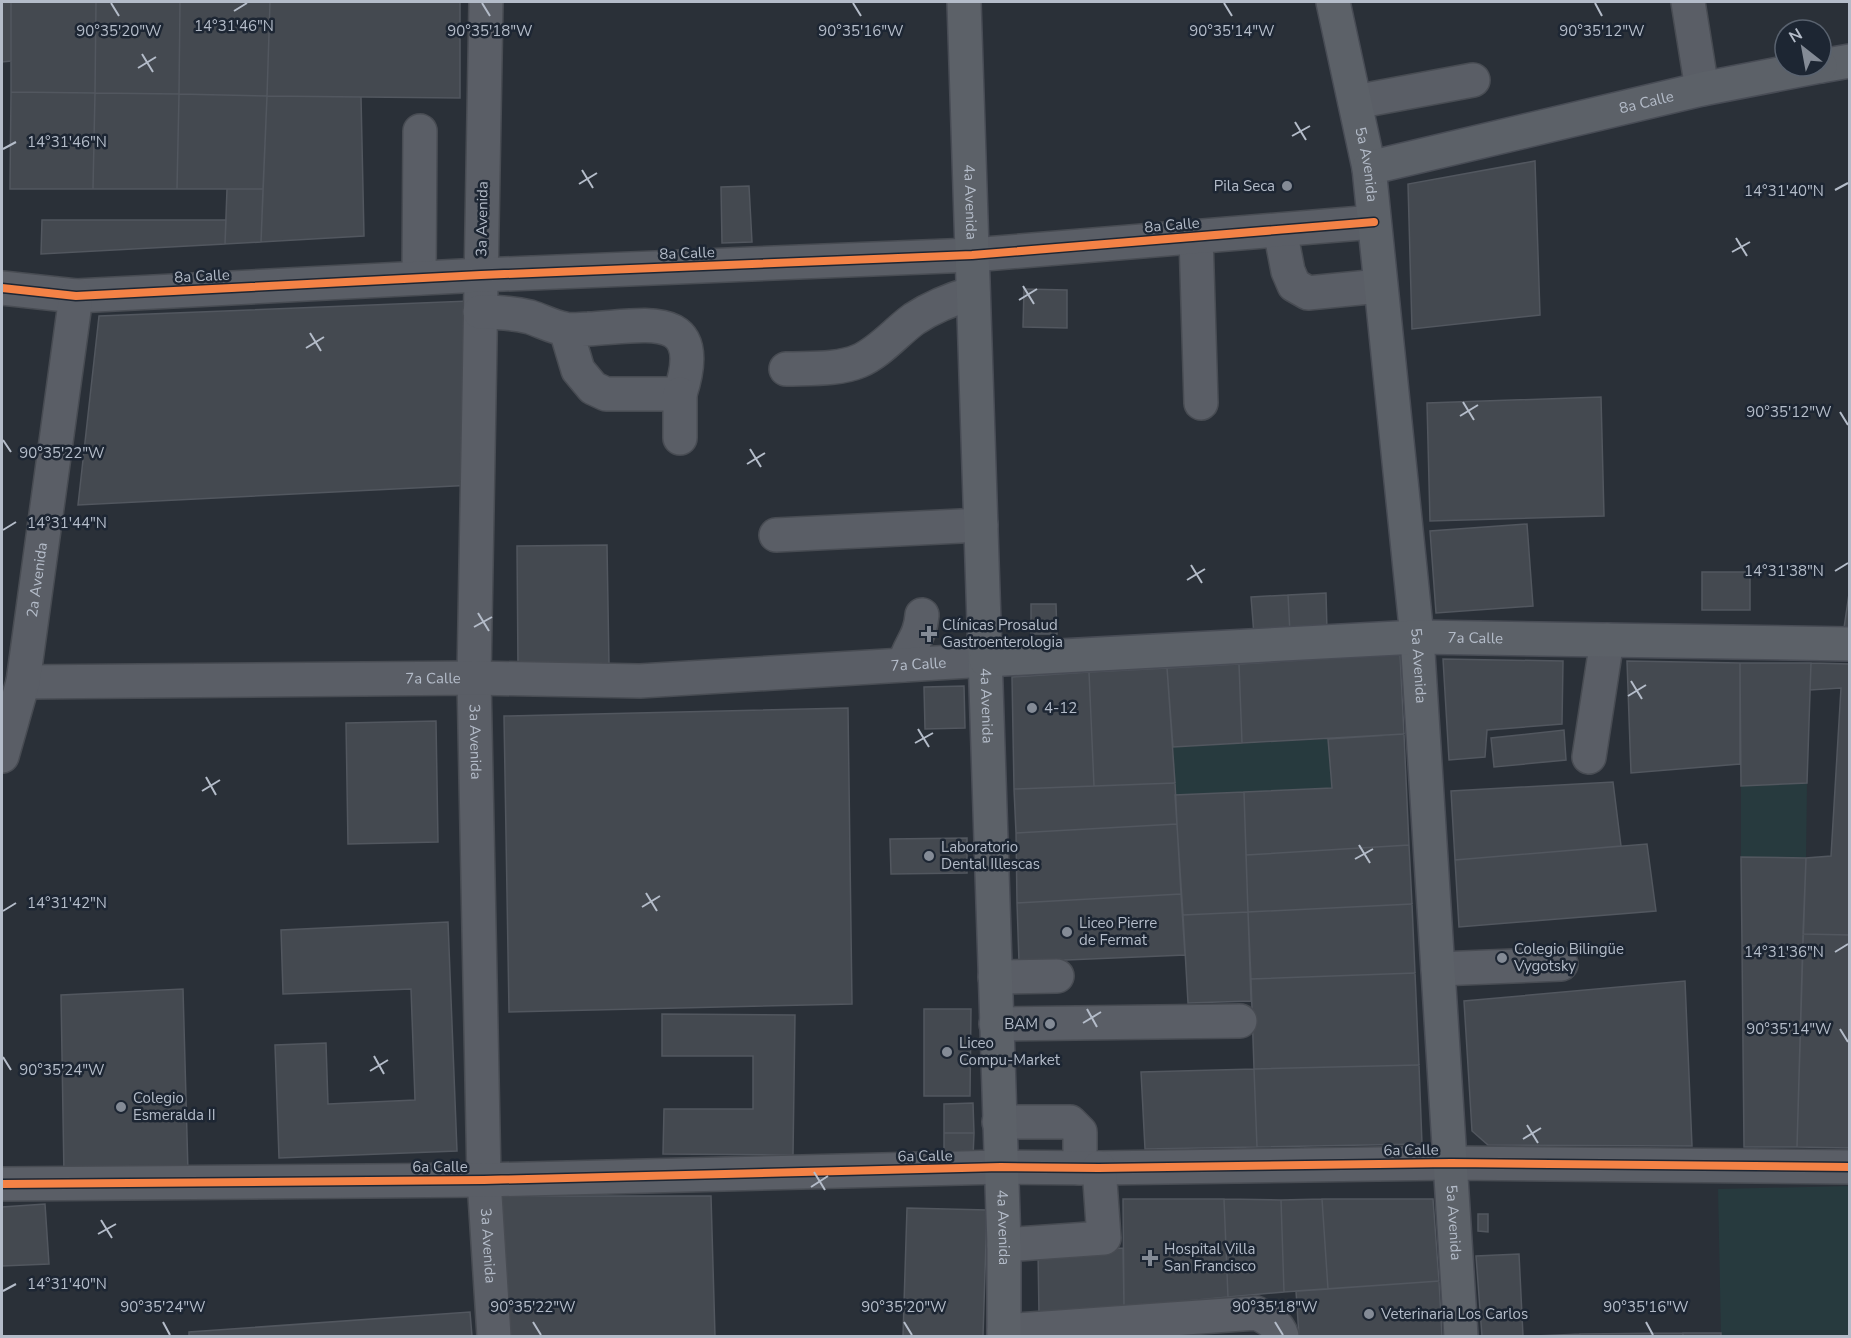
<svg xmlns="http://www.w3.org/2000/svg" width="1851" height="1338" font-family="'Nunito Sans',sans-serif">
<rect width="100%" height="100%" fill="#2a3038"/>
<path fill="#273a3e" d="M1328,739L1332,788L1175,795L1173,747Z
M1807,783L1806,858L1741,857V786Z
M1849,1186V1336H1721L1718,1189Z"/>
<path fill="#444950" stroke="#52575f" stroke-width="1.5" d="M2,2H11V61L2,62Z
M11,2H96L95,93L11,92Z
M96,2H180L179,94L95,93Z
M180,2H270L267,96L179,94Z
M270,2H460V98L267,96Z
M11,92L95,93L93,189H10Z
M95,93L179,94L177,189H93Z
M179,94L267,96L263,189H177Z
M267,96L361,97L364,236L261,242Z
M1535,161L1540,315L1412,329L1408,184Z
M749,186L752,242L722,243L721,187Z
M227,189H263L261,242L225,244Z
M42,220H226L225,244L41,254Z
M1024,289L1067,290V328L1023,327Z
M469,301L474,485L78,505L99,316Z
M1601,397L1604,516L1430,521L1427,403Z
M1527,524L1533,606L1436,613L1430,531Z
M607,545L609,665L518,667L517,546Z
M1702,572H1750V610H1702Z
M1850,587V629L1844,628Z
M1326,593L1327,630L1290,633L1288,595Z
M1288,595L1290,633L1254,635L1251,597Z
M1031,604H1056L1057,634H1031Z
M1400,654L1404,734L1242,743L1239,664Z
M1443,659L1563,661L1562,724L1487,730L1485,757L1449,760Z
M1627,661L1740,663V764L1631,773Z
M1740,663H1811L1807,783L1741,786Z
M1811,663L1850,664V935L1803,934L1806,858L1831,856L1841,688L1810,690Z
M1239,664L1242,743L1173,747L1167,668Z
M1167,668L1175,783L1094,786L1089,672Z
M1089,672L1094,786L1014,789L1012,677Z
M964,686L965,728L925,729L924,687Z
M848,708L852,1004L509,1012L504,716Z
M436,721L438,842L348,844L346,723Z
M1564,730L1566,760L1494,767L1491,738Z
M1404,734L1409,845L1246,855L1244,792L1332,788L1328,739Z
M1613,782L1621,846L1455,860L1451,791Z
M1175,783L1177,824L1016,833L1014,789Z
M1244,792L1248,912L1183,915L1175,795Z
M1177,824L1181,894L1017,903L1016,833Z
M967,838V873L891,874L890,839Z
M1647,844L1656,911L1459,927L1455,860Z
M1409,845L1412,904L1248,912L1246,855Z
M1741,857L1806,858L1803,946H1742Z
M1181,894L1185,955L1019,962L1017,903Z
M1412,904L1415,973L1251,979L1248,912Z
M1248,912L1251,1001L1188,1003L1183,915Z
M448,922L457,1151L279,1158L275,1045L326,1043L328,1104L415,1100L411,989L283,994L281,930Z
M1803,934L1850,935V1148L1797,1147Z
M1742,946H1803L1797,1147H1744Z
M1415,973L1419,1065L1254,1069L1251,979Z
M1685,981L1692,1146L1488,1145L1472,1131L1464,1001Z
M183,989L188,1172L64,1176L61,995Z
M924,1009H971L970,1096H924Z
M662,1014L795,1015L793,1155L663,1154L664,1109H753V1056H662Z
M1419,1065L1422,1144L1257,1147L1254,1069Z
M1254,1069L1257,1147L1145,1149L1141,1072Z
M973,1103L974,1133H944V1104Z
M944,1133H974L973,1158H944Z
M502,1196H711L715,1336H507Z
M1123,1199H1224L1228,1297L1124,1307Z
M1224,1199L1281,1200L1284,1292L1228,1297Z
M1322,1199H1433L1439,1281L1328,1289Z
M1322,1199L1328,1289L1284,1292L1281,1200Z
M45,1204L49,1264L2,1266V1207Z
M907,1208L987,1210L983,1336H903Z
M1478,1214H1488V1232L1478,1231Z
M1123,1248L1124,1307L1039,1315L1038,1251Z
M1519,1254L1523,1336H1482L1476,1256Z
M1439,1281L1442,1336H1299L1296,1291Z
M470,1312L472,1336H189V1332Z
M1683,1333V1336H1580V1334Z
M1683,1333H1721V1336H1683Z
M1580,1334V1336H1535Z"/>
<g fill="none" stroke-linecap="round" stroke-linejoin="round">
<defs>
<g id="minor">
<path id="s1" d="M486,2L474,678L484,1180L494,1336"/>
<path d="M1688,2L1702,89"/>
<path d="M1355,102L1473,80"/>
<path d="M1280,230L1288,271L1294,285L1308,293L1380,286"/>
<path d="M1196,237L1201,403"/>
<path d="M419,278L420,131"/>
<path d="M2,288L76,296L481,275L972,255L1374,222"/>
<path d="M480,312C497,312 514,313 530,317C542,321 553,327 565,329C572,331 581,329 588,329C645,326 708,308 680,394H606L593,388L578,370L566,330"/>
<path d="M786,369C809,368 838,370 859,361C880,352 896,332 914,319C932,307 952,299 973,293"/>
<path d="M680,394V438"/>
<path d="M776,535L981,525"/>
<path d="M904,665C910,643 920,639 922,615"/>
<path id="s2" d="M23,682L474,678L640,681L986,660"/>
<path id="s3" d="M2,756L23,682L76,296"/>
<path d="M1589,757L1607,640"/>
<path d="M1438,969L1561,964"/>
<path d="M995,977L1057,976"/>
<path d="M996,1024L1240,1021"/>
<path d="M999,1122H1070L1080,1132V1168"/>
<path d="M2,1184L484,1180L1001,1167L1099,1168L1451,1163L1850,1167"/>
<path d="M1004,1245L1104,1238L1099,1168"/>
<path d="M1004,1331L1256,1313C1268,1318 1278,1324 1282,1336"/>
</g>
<g id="major">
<path id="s4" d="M964,2L1004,1245V1336"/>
<path id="s5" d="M1333,2L1369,168L1417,637L1461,1336"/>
<path d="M1821,66L1850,61"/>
<path id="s6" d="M1369,168L1702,89L1820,66"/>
<path id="s7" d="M986,660L1417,637L1850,644"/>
</g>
</defs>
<use href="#minor" stroke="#484c53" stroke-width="36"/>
<use href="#major" stroke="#484c55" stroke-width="36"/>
<use href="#minor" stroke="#5a5e66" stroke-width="33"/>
<use href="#major" stroke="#5c6168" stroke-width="33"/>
<defs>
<path id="cycleway" d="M2,288L76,296L481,275L972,255L1374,222
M2,1184L484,1180L1001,1167L1099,1168L1451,1163L1850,1167"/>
</defs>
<use href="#cycleway" stroke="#1d2633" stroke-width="11"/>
<use href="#cycleway" stroke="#f48246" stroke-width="8"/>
</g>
<path fill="none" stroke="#b4bcc9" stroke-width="2" d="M111,3L119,16M482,3L490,16M853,3L861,16M1224,3L1232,16M1595,3L1602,16M234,11L247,3M142,54L153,72M138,68L156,57M1295,122L1306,140M1292,136L1310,126M3,149L16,142M582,170L593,188M579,184L597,173M1835,190L1848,183M1736,238L1747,256M1732,252L1750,242M1023,286L1034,304M1019,300L1037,289M310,333L321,351M306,348L324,337M1463,402L1474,420M1840,412L1848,425M1460,416L1478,405M3,440L11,452M750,449L761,467M747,464L765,453M3,530L16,522M1191,565L1202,583M1835,571L1848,563M1187,580L1205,569M478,613L489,631M474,627L492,617M1631,681L1642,699M1628,696L1646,685M918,729L929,747M915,743L933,733M206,777L216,795M202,791L220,780M1359,845L1370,863M1355,859L1373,849M646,893L657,911M642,907L660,896M3,911L16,903M1835,952L1848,944M1087,1009L1097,1027M1083,1023L1101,1012M1840,1029L1848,1042M374,1056L384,1074M3,1057L11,1070M370,1071L388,1060M1527,1125L1538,1143M1523,1139L1541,1128M814,1172L825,1190M811,1187L828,1176M101,1220L112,1238M98,1234L116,1224M3,1291L16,1284M163,1322L170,1335M533,1322L541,1335M904,1322L912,1335M1275,1322L1283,1335M1646,1322L1653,1335"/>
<g fill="#848b96" stroke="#1d2633" stroke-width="2">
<circle cx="1287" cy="186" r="6"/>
<path d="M926 625h6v6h6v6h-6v6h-6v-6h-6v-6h6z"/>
<circle cx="1032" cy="708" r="6"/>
<circle cx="929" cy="856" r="6"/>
<circle cx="1067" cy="932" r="6"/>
<circle cx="1502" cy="958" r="6"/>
<circle cx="1050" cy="1024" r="6"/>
<circle cx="947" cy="1052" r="6"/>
<circle cx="121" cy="1107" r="6"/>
<path d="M1147 1249h6v6h6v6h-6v6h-6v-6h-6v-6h6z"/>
<circle cx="1369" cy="1314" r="6"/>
</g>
<g text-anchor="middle" stroke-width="5" stroke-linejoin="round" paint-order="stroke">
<g font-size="15" fill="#b4bcc9" stroke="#1d2633">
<text dy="5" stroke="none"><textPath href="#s6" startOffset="285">8a Calle</textPath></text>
<text dy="5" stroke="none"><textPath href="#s5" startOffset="166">5a Avenida</textPath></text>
<text dy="5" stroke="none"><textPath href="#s4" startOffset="200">4a Avenida</textPath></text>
<text transform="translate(482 219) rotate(-89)" y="5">3a Avenida</text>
<text transform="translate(1172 225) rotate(-5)" y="5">8a Calle</text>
<text transform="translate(687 253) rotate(-2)" y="5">8a Calle</text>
<text transform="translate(202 276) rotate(-3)" y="5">8a Calle</text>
<text dy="5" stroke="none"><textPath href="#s3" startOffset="180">2a Avenida</textPath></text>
<text dy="5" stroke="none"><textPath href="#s7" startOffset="490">7a Calle</textPath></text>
<text dy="5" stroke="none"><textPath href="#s2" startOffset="896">7a Calle</textPath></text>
<text dy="5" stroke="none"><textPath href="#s5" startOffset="670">5a Avenida</textPath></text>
<text dy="5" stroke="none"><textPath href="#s2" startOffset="410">7a Calle</textPath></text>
<text dy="5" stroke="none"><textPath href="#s4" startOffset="704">4a Avenida</textPath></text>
<text dy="5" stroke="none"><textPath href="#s1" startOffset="740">3a Avenida</textPath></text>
<text transform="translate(1411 1150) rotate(-1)" y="5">6a Calle</text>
<text transform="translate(925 1156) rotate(-1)" y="5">6a Calle</text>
<text x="440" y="1172">6a Calle</text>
<text dy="5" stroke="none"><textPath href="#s5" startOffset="1228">5a Avenida</textPath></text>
<text dy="5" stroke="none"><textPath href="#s4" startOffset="1226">4a Avenida</textPath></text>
<text dy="5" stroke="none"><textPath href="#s1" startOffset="1244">3a Avenida</textPath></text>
</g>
<g font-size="15" fill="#b4bcc9" stroke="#1d2633" text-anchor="start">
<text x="1275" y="191" text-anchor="end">Pila Seca</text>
<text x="942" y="630">Clínicas Prosalud<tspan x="942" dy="17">Gastroenterologia</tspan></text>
<text x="1044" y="713">4-12</text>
<text x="941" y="852">Laboratorio<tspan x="941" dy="17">Dental Illescas</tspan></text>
<text x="1079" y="928">Liceo Pierre<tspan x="1079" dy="17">de Fermat</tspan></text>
<text x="1514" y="954">Colegio Bilingüe<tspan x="1514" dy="17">Vygotsky</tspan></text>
<text x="1038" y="1029" text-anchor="end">BAM</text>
<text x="959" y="1048">Liceo<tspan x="959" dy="17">Compu-Market</tspan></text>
<text x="133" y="1103">Colegio<tspan x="133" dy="17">Esmeralda II</tspan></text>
<text x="1164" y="1254">Hospital Villa<tspan x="1164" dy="17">San Francisco</tspan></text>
<text x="1381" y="1319">Veterinaria Los Carlos</text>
</g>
</g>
<g font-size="15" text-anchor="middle" fill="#b4bcc9" stroke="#1d2633" stroke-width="5" stroke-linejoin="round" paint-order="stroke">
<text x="234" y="31">14°31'46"N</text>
<text x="861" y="36">90°35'16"W</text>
<text x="1602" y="36">90°35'12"W</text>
<text x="119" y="36">90°35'20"W</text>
<text x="490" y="36">90°35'18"W</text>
<text x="1232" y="36">90°35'14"W</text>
<text x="67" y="147">14°31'46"N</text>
<text x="1784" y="196">14°31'40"N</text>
<text x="1789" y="417">90°35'12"W</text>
<text x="62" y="458">90°35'22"W</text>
<text x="67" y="528">14°31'44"N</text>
<text x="1784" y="576">14°31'38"N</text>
<text x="67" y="908">14°31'42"N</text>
<text x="1784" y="957">14°31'36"N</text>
<text x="1789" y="1034">90°35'14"W</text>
<text x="62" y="1075">90°35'24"W</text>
<text x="67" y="1289">14°31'40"N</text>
<text x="163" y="1312">90°35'24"W</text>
<text x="533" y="1312">90°35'22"W</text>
<text x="904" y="1312">90°35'20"W</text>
<text x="1275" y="1312">90°35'18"W</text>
<text x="1646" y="1312">90°35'16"W</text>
</g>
<rect width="1851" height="1338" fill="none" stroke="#b4bcc9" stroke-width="6"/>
<g transform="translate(1803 48) rotate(329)"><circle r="28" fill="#1d2633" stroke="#59626f" stroke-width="1.5"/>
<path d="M0-4.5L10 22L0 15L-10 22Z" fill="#848b96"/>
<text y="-9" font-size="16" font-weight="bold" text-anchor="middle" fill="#b4bcc9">N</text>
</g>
</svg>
